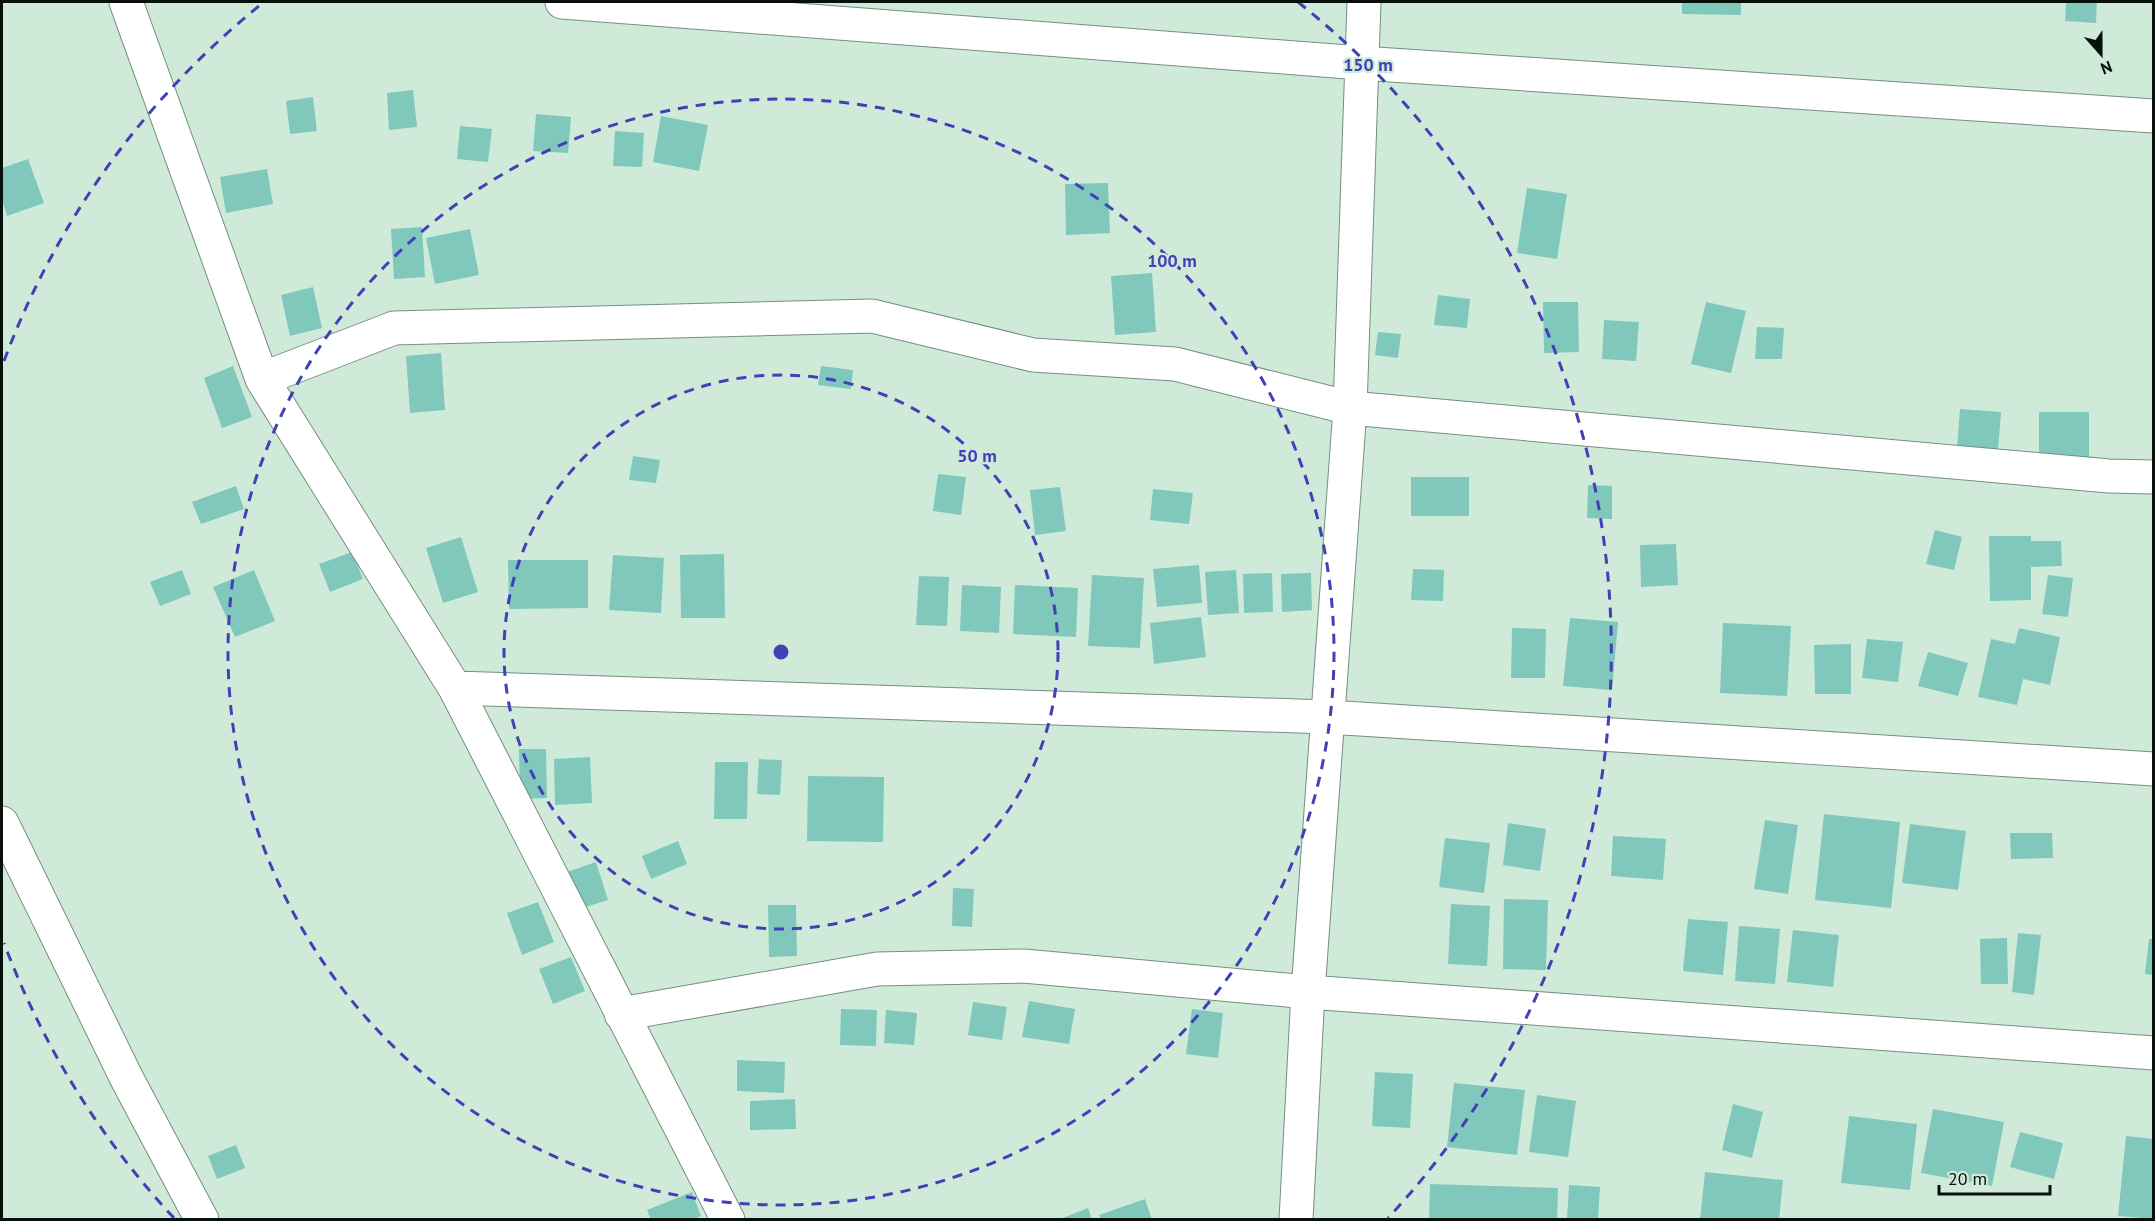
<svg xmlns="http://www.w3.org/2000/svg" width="2155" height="1221" font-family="'PT Sans',sans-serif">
<rect width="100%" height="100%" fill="#d0eada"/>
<path fill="#80c8bb" d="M1682,2H1741V15L1682,14Z
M2066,2H2097L2096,23L2065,21Z
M413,90L417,127L389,130L387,93Z
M313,97L317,131L290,134L286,101Z
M536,114L571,117L568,153L533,151Z
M661,116L708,125L699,171L653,162Z
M460,126L492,129L488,162L457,159Z
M615,131L644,133L642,167L613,166Z
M28,159L44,203L7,216L2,200V168Z
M267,169L273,204L226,213L220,177Z
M1108,183L1110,233L1066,235L1065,184Z
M1527,188L1567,194L1557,259L1517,253Z
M422,227L425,277L394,279L391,229Z
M470,229L479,275L435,284L426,238Z
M1152,273L1156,332L1115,335L1111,276Z
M313,287L322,328L290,336L281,295Z
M1438,295L1470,299L1467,328L1434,325Z
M1543,302H1578L1579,352L1544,353Z
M1706,302L1746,311L1731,373L1691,364Z
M1604,320L1639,322L1636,361L1602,359Z
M1757,327L1784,328L1782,359H1755Z
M1378,332L1401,334L1398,358L1375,355Z
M441,353L445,410L410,413L406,356Z
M233,366L252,417L222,428L204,378Z
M821,366L853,370L851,389L818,385Z
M1960,409L2001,412L1998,451L1957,448Z
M2039,412H2089V459L2039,460Z
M633,456L660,460L656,483L629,480Z
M938,474L966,477L961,515L933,511Z
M1411,477H1469V516H1411Z
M1588,485L1612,486V519L1587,518Z
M236,486L244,509L201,524L192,502Z
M1060,487L1066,531L1035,535L1030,490Z
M1153,489L1193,493L1189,524L1150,520Z
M1935,530L1962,537L1954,570L1926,564Z
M1989,536H2031V541H2061L2062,566L2031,567V600L1990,601Z
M461,537L478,592L443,603L426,548Z
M1676,544L1678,585L1641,587L1640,545Z
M352,552L363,579L330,592L319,564Z
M724,554L725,618H681L680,555Z
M613,555L664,558L661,613L609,610Z
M508,560H588V608L509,609Z
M1199,565L1202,603L1157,607L1153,569Z
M1413,569L1444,570L1443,601L1411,600Z
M182,570L191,594L160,606L150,582Z
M254,570L275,621L235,637L213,587Z
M1236,570L1239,613L1208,615L1205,572Z
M1272,573L1273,612L1244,613L1243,574Z
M1311,573L1312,610L1282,612L1281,574Z
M1092,575L1144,578L1140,648L1088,646Z
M2048,575L2073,578L2068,617L2042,614Z
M919,576L949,577L947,626L916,625Z
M962,585L1001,587L999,633L960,631Z
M1015,585L1078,588L1076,637L1013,634Z
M1201,617L1206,657L1154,664L1150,623Z
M1570,618L1618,622L1612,690L1563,686Z
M1723,623L1791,626L1787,696L1720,693Z
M1512,628L1546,629L1545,678H1511Z
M2019,628L2060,637L2050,685L2023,679L2017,705L1978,697L1991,639L2015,644Z
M1867,639L1903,642L1898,682L1862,678Z
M1851,644V694H1815L1814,645Z
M1928,652L1968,663L1958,696L1918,686Z
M519,749H546L547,798L520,799Z
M590,757L592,803L555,805L554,759Z
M759,759L782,760L780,795L757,794Z
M715,762H748L747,819H714Z
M808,776L884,777L883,842L807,841Z
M1824,814L1900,822L1891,908L1815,900Z
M1765,820L1798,825L1788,894L1754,889Z
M1508,823L1546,829L1540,871L1503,865Z
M1910,824L1966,831L1958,890L1902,883Z
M2010,833H2052L2053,858L2011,859Z
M1613,836L1666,839L1663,880L1611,876Z
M1445,838L1490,843L1484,893L1439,887Z
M678,841L687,864L651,879L642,856Z
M596,862L608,900L576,910L564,873Z
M953,888L974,889L972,927L952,926Z
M1504,899L1548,900L1546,970L1503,969Z
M538,902L554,942L522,955L507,913Z
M1451,904L1490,906L1487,966L1448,964Z
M768,905H796L797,956L769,957Z
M1688,919L1728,922L1723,975L1683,971Z
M1739,926L1780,929L1775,984L1735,981Z
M1793,930L1839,935L1833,987L1787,982Z
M2018,933L2041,935L2034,995L2012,992Z
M2007,938L2008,984H1981L1980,939Z
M2149,939H2154V975L2145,974Z
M571,957L585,991L553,1004L539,969Z
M1029,1001L1075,1009L1069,1044L1022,1037Z
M973,1002L1007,1007L1002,1040L968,1035Z
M841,1009L877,1010L876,1046L840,1045Z
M1192,1009L1223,1013L1218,1058L1186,1054Z
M886,1010L917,1013L914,1045L884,1043Z
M737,1060L785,1062L784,1093L737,1091Z
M1375,1072L1413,1074L1410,1128L1372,1126Z
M1454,1083L1525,1090L1517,1155L1447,1147Z
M1537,1095L1576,1101L1568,1157L1529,1152Z
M795,1099L796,1129L750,1130V1101Z
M1733,1104L1763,1112L1752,1158L1722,1150Z
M1933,1109L2004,1122L1992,1186L1921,1173Z
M1849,1116L1917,1124L1910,1190L1841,1183Z
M2020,1132L2063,1143L2054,1179L2010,1167Z
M2126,1136L2154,1139V1219L2118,1216Z
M236,1145L245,1168L217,1179L208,1156Z
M1705,1172L1783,1180L1779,1220H1700Z
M1430,1184L1558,1188L1557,1220H1429Z
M1569,1185L1600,1187L1598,1220H1567Z
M692,1192L701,1216L692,1220H651L647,1210Z
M1145,1199L1152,1220H1101L1099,1215Z
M1088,1208L1092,1220H1060V1219Z"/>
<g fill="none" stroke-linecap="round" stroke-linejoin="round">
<defs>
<path id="street" d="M126,2L262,379L455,688L728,1220
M562,2L1361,63L2154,116
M262,379L394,328L872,316L1033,355L1175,364L1350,408L2109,476L2154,477
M455,688L1328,717L2154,769
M2,823L127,1079L202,1220
M621,1014L877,969L1024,966L1308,992L2154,1053
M1296,1220L1308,992L1350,408L1364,2"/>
</defs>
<use href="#street" stroke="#768f7f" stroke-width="35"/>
<use href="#street" stroke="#fff" stroke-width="33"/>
</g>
<g fill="none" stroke="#4141b6" stroke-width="3" stroke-dasharray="10 8">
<circle cx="781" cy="652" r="277"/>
<circle cx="781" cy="652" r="553"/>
<path d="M174 1218A830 830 0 0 1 4 943M4 361A830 830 0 0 1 264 2M1298 2A830 830 0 0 1 1388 1218"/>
</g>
<circle cx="781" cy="652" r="9" fill="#4141b6" stroke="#d0eada" stroke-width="3"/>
<g font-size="18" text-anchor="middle" font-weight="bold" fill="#4141b6" stroke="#d0eada" stroke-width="4.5" stroke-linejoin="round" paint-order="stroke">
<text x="1368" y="71">150 m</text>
<text x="1172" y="267">100 m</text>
<text x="977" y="462">50 m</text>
</g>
<rect width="2155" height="1221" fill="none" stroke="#07100a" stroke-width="6"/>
<g transform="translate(2101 54) rotate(159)" stroke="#d0eada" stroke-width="4.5" paint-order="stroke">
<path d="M0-4.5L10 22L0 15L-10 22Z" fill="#07100a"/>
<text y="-9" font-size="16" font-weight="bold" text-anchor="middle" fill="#07100a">N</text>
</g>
<path d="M1939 1185v9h111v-9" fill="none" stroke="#07100a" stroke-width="3"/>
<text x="1948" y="1185" font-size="18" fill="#07100a" stroke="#d0eada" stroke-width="4.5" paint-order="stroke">20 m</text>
</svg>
